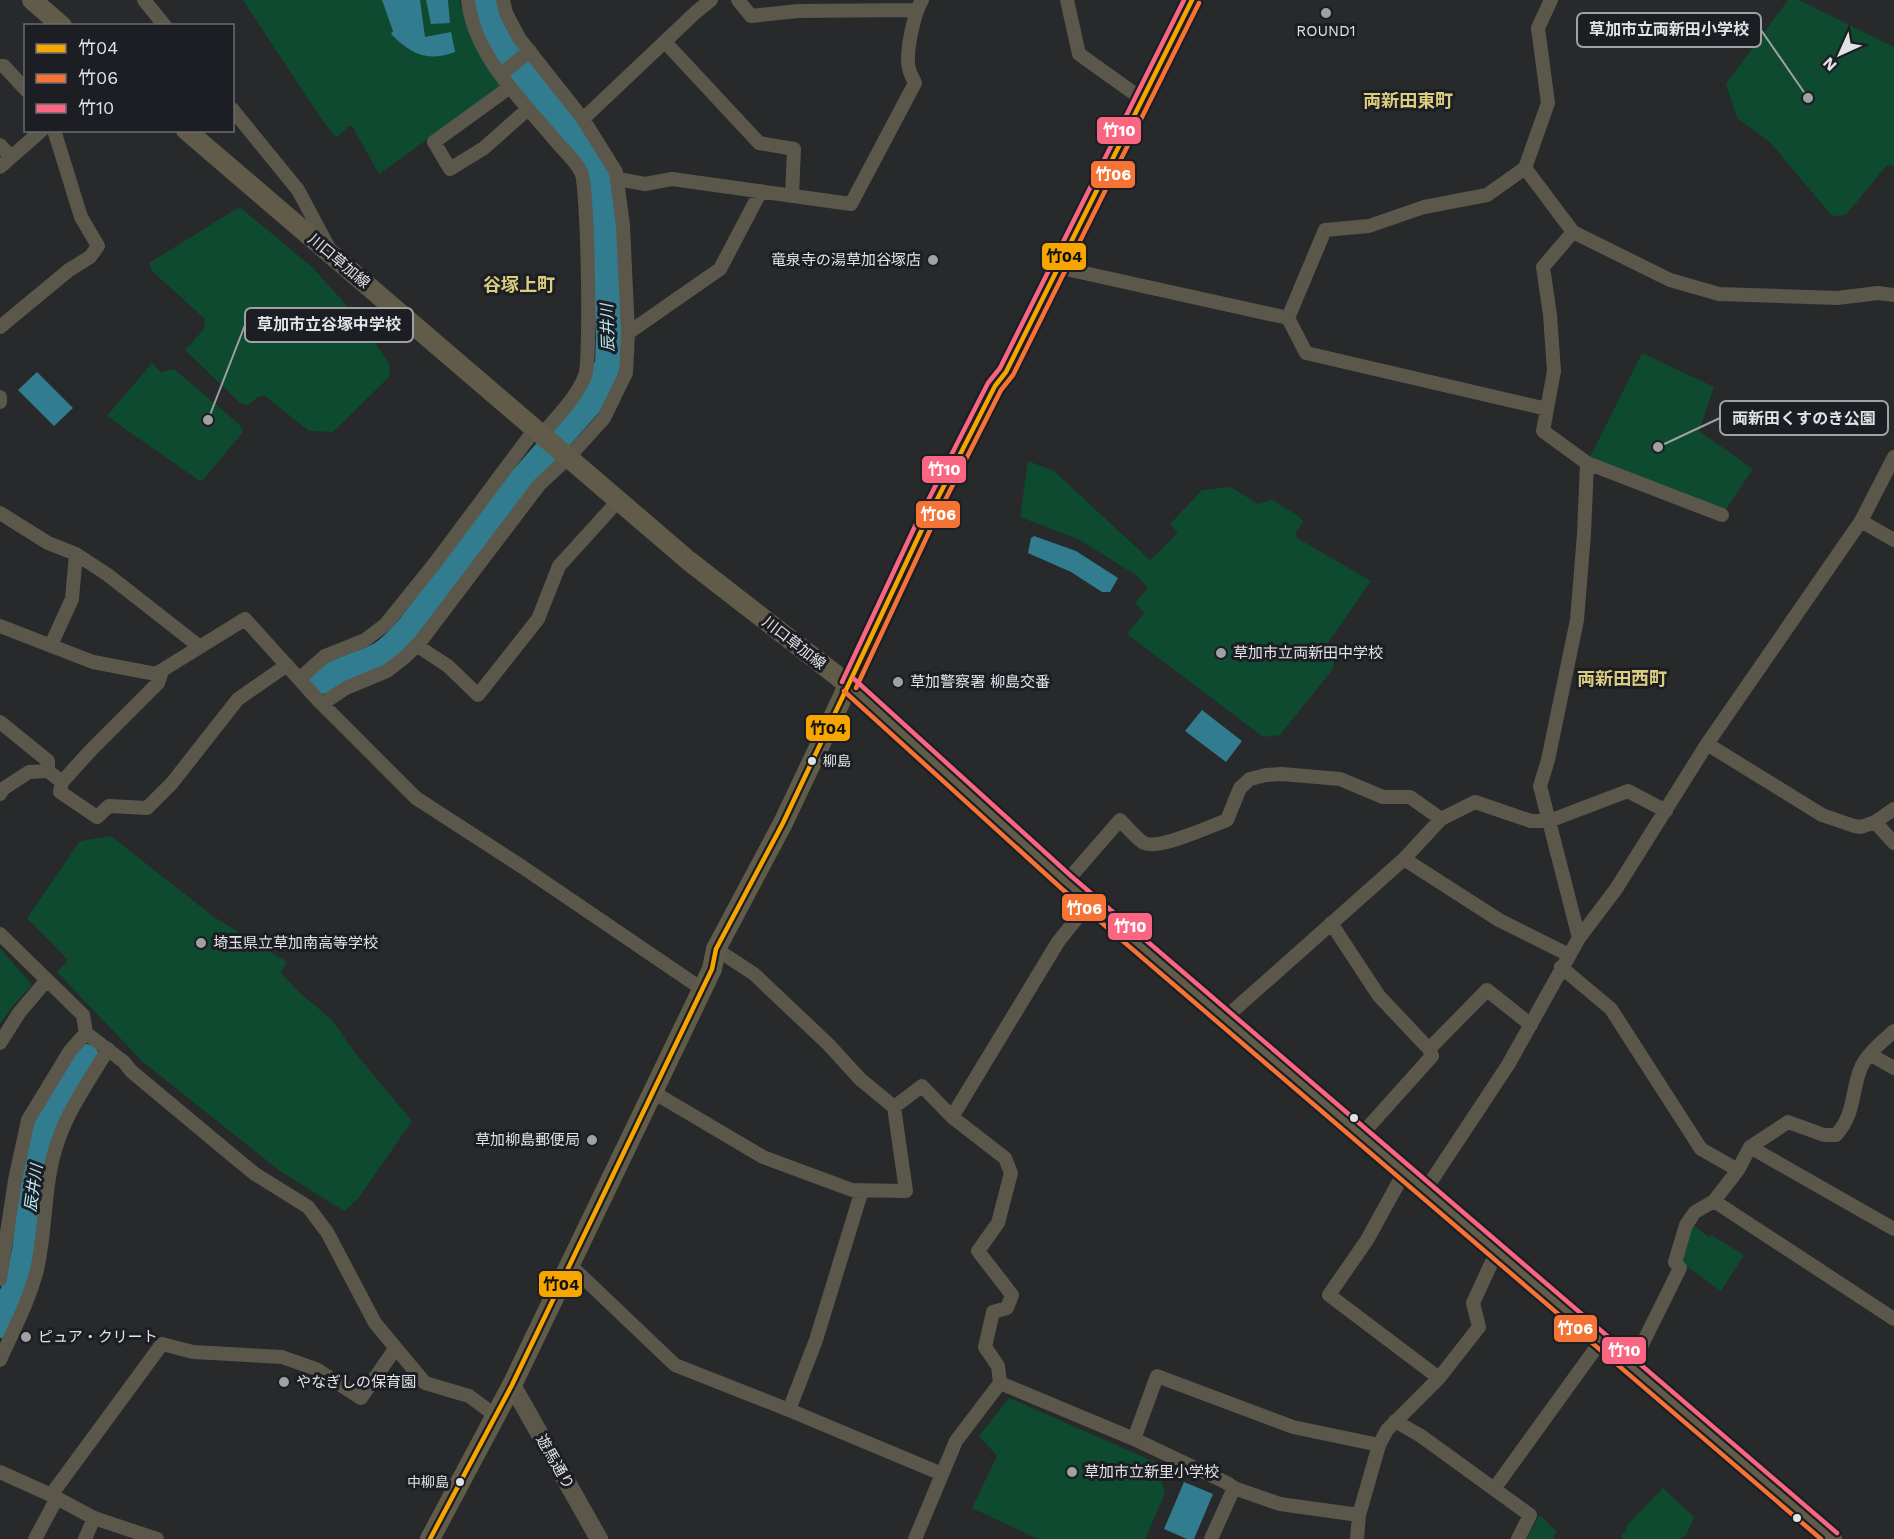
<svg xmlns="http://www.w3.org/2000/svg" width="1894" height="1539" font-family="'Work Sans','Noto Sans JP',sans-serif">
<rect width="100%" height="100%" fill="#27292b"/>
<path fill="#0e4a30" d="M243,0H459L472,40L504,85L379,174L352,126H349L336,138L320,117Z
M1788,0H1799L1894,47V166L1887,165L1846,215L1832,216L1769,141L1737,118L1726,84Z
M238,208L242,209L312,267L360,320L390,365L389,377L333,432L309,431L265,396L258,397L248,405L241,404L185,350L204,329L205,319L152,271L149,263Z
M1642,353L1714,387L1699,431L1753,469L1722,515L1587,463Z
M152,363L161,372L174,369L240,425L243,432L203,480H198L107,416Z
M1028,461L1054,471L1150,560L1178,533L1170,524L1202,490L1231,487L1258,504L1272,500L1300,517L1303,522L1296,532L1297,538L1371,581L1328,643L1336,650L1333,669L1280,735L1263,737L1127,634L1144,613L1135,603L1148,588L1136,575L1078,539L1020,517Z
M111,836L214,917L287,962L281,973L301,994L332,1020L356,1054L412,1121L358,1199L344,1211L280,1171L143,1062L57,972L68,960L27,918L80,841Z
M0,948L32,985L12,1007L0,1024Z
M1692,1224L1709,1237L1711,1235L1744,1255L1721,1291L1681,1262Z
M1009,1398L1157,1463L1165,1493L1145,1539H1038L972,1508L997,1456L979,1436Z
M1663,1488L1694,1517L1686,1535L1681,1539H1624L1621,1536L1627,1530L1626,1526Z
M1540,1515L1557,1532L1553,1536L1556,1539H1526Z"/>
<path fill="#327c8f" d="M382,0H420L425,37L451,32L455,52C427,62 412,55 391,34L393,31Z
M426,0H448L450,23L431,24Z
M37,372L73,408L54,426L18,390Z
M1034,536L1076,551L1118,578L1110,592H1102L1071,572L1028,553L1031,538Z
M1202,710L1242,741L1226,762L1185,731Z
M1184,1482L1213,1494L1194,1539H1187L1164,1529Z"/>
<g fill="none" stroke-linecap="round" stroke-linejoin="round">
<path stroke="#327c8f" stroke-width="26" d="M322,681C340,668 361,665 380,655C392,648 400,638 409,628L517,485L596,396L608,363L609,338L604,212L600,189L594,167L540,93L506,51L495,35L487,16L483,0
M0,1325L19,1278L25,1251L34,1165L49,1118L86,1057"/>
<path stroke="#5b574a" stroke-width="14" d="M144,0L165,26
M468,0C474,56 521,99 555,140C563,150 576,161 581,172C588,185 591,362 585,376C576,398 558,416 542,434
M738,0L751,16L798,11L916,10
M1067,0L1079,54L1142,99
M1551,0L1538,28L1548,103L1525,168L1573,232L1670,280L1719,294L1837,298L1878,293L1894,295
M665,42L759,143L794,149L792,196
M0,66H4L26,90
M501,74L530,51
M510,87L434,142L450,169L484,148L528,109
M232,109L298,190L330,250
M583,119L696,12L711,0
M0,145L11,157
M0,167L42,130
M1525,168L1487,195L1424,207L1369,226L1325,230L1288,318L1306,353L1547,409
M618,179L645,184L672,179L851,204L915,83C913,78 910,74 909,69C905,54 914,13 922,0
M1573,232L1543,267L1550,315L1554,371L1543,431L1587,463L1584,534L1577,620L1548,760L1540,786L1579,938
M1057,267L1288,318
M0,327L69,270L90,257L98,246L81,217L54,130
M628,333L720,269L761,191
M0,397V402
M1587,463L1722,515
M0,513L48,543L76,554L108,575L200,647
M1861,521L1894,540
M0,626L93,662L156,674L245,619L318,700L416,798L521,866L702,989
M51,645L72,599L76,554
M416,645L448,666L478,695L538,619L559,566L618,501
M162,671L158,683L91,750L62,782L60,792L97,817L109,806L147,808L172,783L238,699L287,665
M299,679L325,656L365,640L386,624L435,563L535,429
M322,704L346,688L387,671L405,657L420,642L539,485L568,458L604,418L626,373L628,333L623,226L616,172L583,119L519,38L506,13L503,0
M0,722L48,761V771L62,782
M1707,744L1822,815L1854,826L1861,827L1875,822
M0,794L3,789L29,772L48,771
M1894,809L1875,822L1894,843
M1404,859L1499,920L1569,955
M1066,882L1120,820C1127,827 1136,838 1144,843C1159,850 1211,826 1227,820L1240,788L1250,779L1266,775L1282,774L1340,779L1383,797H1410L1441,819
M1331,923L1379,996L1429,1049L1432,1056L1362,1134
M0,934L83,1015L86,1033L124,1062L131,1071L233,1156L255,1174L308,1207L327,1232L375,1323L425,1383L469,1396L496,1416
M716,949L754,974L829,1045L860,1079L894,1107L922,1086L952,1117L1005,1158L1011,1173L998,1223L978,1251L1012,1295L1007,1308L993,1312L985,1347L998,1366L1000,1383
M1561,967L1611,1009L1701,1149L1738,1170
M1225,1018L1404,859L1441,819L1475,802L1531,821H1549L1628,791L1666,811
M0,1043L19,1013L46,981
M1429,1049L1487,990L1531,1025
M1871,1055L1894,1068
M653,1092L763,1157L852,1190L906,1191L894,1107
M952,1117L1058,942L1089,903
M1750,1147L1894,1229
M1405,1171L1367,1240L1329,1295L1439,1378
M1426,1189L1508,1065L1579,938L1616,889L1707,744L1861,521L1894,457
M1714,1201L1894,1319
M570,1265L675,1365L789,1410L942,1474
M0,1279L15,1180L28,1120L70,1051L86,1033
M0,1360C13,1331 29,1301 37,1270C47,1226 43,1181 59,1138C70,1107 91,1078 108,1049
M1631,1367L1680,1268L1675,1262L1686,1225L1695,1212L1714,1201L1738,1170L1750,1147L1788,1122L1824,1135H1836C1855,1114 1851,1094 1860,1070C1865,1055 1883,1041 1894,1031
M789,1410L816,1340L862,1190
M1395,1421L1421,1436L1530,1515L1518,1539
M1134,1439L1157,1376L1293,1427L1379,1445
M0,1472L51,1495L94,1518L157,1539
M1494,1489L1601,1341
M51,1495L162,1344L193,1352L282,1357L316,1369L361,1398L395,1349
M35,1539L57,1498
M85,1539L94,1518
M915,1539L956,1441L1000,1383L1134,1439L1227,1483L1234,1488L1280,1504L1359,1515
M1211,1539L1234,1488
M1357,1539L1359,1515L1379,1445L1387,1430L1439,1378L1479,1327L1473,1303L1497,1251"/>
<path stroke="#5b574a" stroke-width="18" d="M512,1385L599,1539"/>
<path stroke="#605c49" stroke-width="20" d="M32,0L62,26
M186,130L689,561L849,685L1066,882L1362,1134L1832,1539
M430,1539L512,1385L712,969L716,949L783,823L924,525L995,386L1006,372L1192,0"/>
<defs>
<path id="bus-1" d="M430,1539L512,1385L712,969L716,949L783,823L924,525L995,386L1006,372L1192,0"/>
<path id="bus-2" d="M856,688L931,528L1001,390L1013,375L1199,3
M844,691L1061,888L1821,1539"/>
<path id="bus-3" d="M854,679L1071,876L1837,1533
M842,682L917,522L988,383L1000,368L1184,0"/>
</defs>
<use href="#bus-1" stroke="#1c1e23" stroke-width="9"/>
<use href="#bus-2" stroke="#1c1e23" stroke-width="9"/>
<use href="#bus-3" stroke="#1c1e23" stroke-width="9"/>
<use href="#bus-1" stroke="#f7a600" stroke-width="4.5"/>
<use href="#bus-2" stroke="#f57335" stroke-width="4.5"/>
<use href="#bus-3" stroke="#fa6682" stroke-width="4.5"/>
</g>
<g fill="#9fa1a5" stroke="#1c1e23" stroke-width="2">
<circle cx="1326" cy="13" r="6"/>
<circle cx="933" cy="260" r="6"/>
<circle cx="1221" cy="653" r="6"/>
<circle cx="898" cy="682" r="6"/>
<circle cx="201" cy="943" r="6"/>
<circle cx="592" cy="1140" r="6"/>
<circle cx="26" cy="1337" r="6"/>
<circle cx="284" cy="1382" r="6"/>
<circle cx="1072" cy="1472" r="6"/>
</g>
<g fill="#e0e2e6" stroke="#1c1e23" stroke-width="2">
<circle cx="812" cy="761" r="5"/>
<circle cx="1354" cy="1118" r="5"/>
<circle cx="460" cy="1482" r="5"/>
<circle cx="1797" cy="1518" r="5"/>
</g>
<g text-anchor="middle" stroke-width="6" stroke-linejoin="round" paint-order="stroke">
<g font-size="14" fill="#e0e2e6" stroke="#1c1e23" text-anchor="start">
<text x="823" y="766">柳島</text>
<text x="449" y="1487" text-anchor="end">中柳島</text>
</g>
<g font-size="15" fill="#e0e2e6" stroke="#1c1e23" text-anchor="start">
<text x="1326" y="36" text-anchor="middle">ROUND1</text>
<text x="921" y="265" text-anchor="end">竜泉寺の湯草加谷塚店</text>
<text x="1233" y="658">草加市立両新田中学校</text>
<text x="910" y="687">草加警察署 柳島交番</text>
<text x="213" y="948">埼玉県立草加南高等学校</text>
<text x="580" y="1145" text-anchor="end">草加柳島郵便局</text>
<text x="38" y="1342">ピュア・クリート</text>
<text x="296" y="1387">やなぎしの保育園</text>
<text x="1084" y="1477">草加市立新里小学校</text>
</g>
<g font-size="15" fill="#e0e2e6" stroke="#1c1e23">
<text transform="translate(339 261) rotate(40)" y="5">川口草加線</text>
<text transform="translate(794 643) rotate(38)" y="5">川口草加線</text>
<text transform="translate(555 1462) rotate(60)" y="5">遊馬通り</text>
</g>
<g font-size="16" font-style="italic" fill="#b7e8f6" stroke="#1c1e23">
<text transform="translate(607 328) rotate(-92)" y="6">辰井川</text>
<text transform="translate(33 1188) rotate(-82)" y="6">辰井川</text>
</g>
<g font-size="18" font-weight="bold" fill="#dbcd7f" stroke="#1c1e23">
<text x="1408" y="107">両新田東町</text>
<text x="519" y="291">谷塚上町</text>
<text x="1622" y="685">両新田西町</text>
</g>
</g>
<path fill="none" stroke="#9fa1a5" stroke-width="2" d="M1808 98L1761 30M208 420L245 325M1658 447L1720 418"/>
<g fill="#9fa1a5" stroke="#1c1e23" stroke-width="2">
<circle cx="1808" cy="98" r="6"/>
<circle cx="208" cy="420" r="6"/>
<circle cx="1658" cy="447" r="6"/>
</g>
<g fill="#1c1e23" stroke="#9fa1a5" stroke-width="2">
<rect x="1577" y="13" width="184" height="34" rx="6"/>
<rect x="245" y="308" width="168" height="34" rx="6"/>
<rect x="1720" y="401" width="168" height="34" rx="6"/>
</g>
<g font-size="16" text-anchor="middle" font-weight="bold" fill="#e0e2e6">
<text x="1669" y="35">草加市立両新田小学校</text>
<text x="329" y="330">草加市立谷塚中学校</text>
<text x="1804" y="424">両新田くすのき公園</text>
</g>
<g stroke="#1c1e23" stroke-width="2">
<rect x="1096" y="116" width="46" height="29" rx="6" fill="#fa6682"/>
<rect x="1090" y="160" width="46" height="29" rx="6" fill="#f57335"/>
<rect x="1041" y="242" width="46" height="29" rx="6" fill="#f7a600"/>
<rect x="921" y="455" width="46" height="29" rx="6" fill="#fa6682"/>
<rect x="915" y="500" width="46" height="29" rx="6" fill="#f57335"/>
<rect x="805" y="714" width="46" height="28" rx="6" fill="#f7a600"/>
<rect x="1061" y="893" width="46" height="29" rx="6" fill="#f57335"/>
<rect x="1107" y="912" width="46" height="29" rx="6" fill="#fa6682"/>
<rect x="538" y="1270" width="45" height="28" rx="6" fill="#f7a600"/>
<rect x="1553" y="1314" width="45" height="29" rx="6" fill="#f57335"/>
<rect x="1601" y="1336" width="46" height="29" rx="6" fill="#fa6682"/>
</g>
<g font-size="16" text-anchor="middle" font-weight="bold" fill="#fff">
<text x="1119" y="136">竹10</text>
<text x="1113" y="180">竹06</text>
<text x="944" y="475">竹10</text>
<text x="938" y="520">竹06</text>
<text x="1084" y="914">竹06</text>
<text x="1130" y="932">竹10</text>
<text x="1575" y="1334">竹06</text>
<text x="1624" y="1356">竹10</text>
</g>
<g font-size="16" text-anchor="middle" font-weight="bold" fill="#111">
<text x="1064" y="262">竹04</text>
<text x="828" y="734">竹04</text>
<text x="561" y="1290">竹04</text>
</g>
<rect x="24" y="24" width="210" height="108" fill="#1c1e23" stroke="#6a6c71" stroke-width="1.5"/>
<rect x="36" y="44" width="30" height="9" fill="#f7a600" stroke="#6a6c71" stroke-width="1.5"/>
<text x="78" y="54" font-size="18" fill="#e0e2e6">竹04</text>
<rect x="36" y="74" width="30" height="9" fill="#f57335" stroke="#6a6c71" stroke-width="1.5"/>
<text x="78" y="84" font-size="18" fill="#e0e2e6">竹06</text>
<rect x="36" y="104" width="30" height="9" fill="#fa6682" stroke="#6a6c71" stroke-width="1.5"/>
<text x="78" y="114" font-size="18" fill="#e0e2e6">竹10</text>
<g transform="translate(1840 54) rotate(225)" stroke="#1c1e23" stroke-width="4.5" paint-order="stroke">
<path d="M0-4.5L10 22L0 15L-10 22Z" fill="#e0e2e6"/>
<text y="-9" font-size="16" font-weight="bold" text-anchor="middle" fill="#e0e2e6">N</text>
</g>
</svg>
